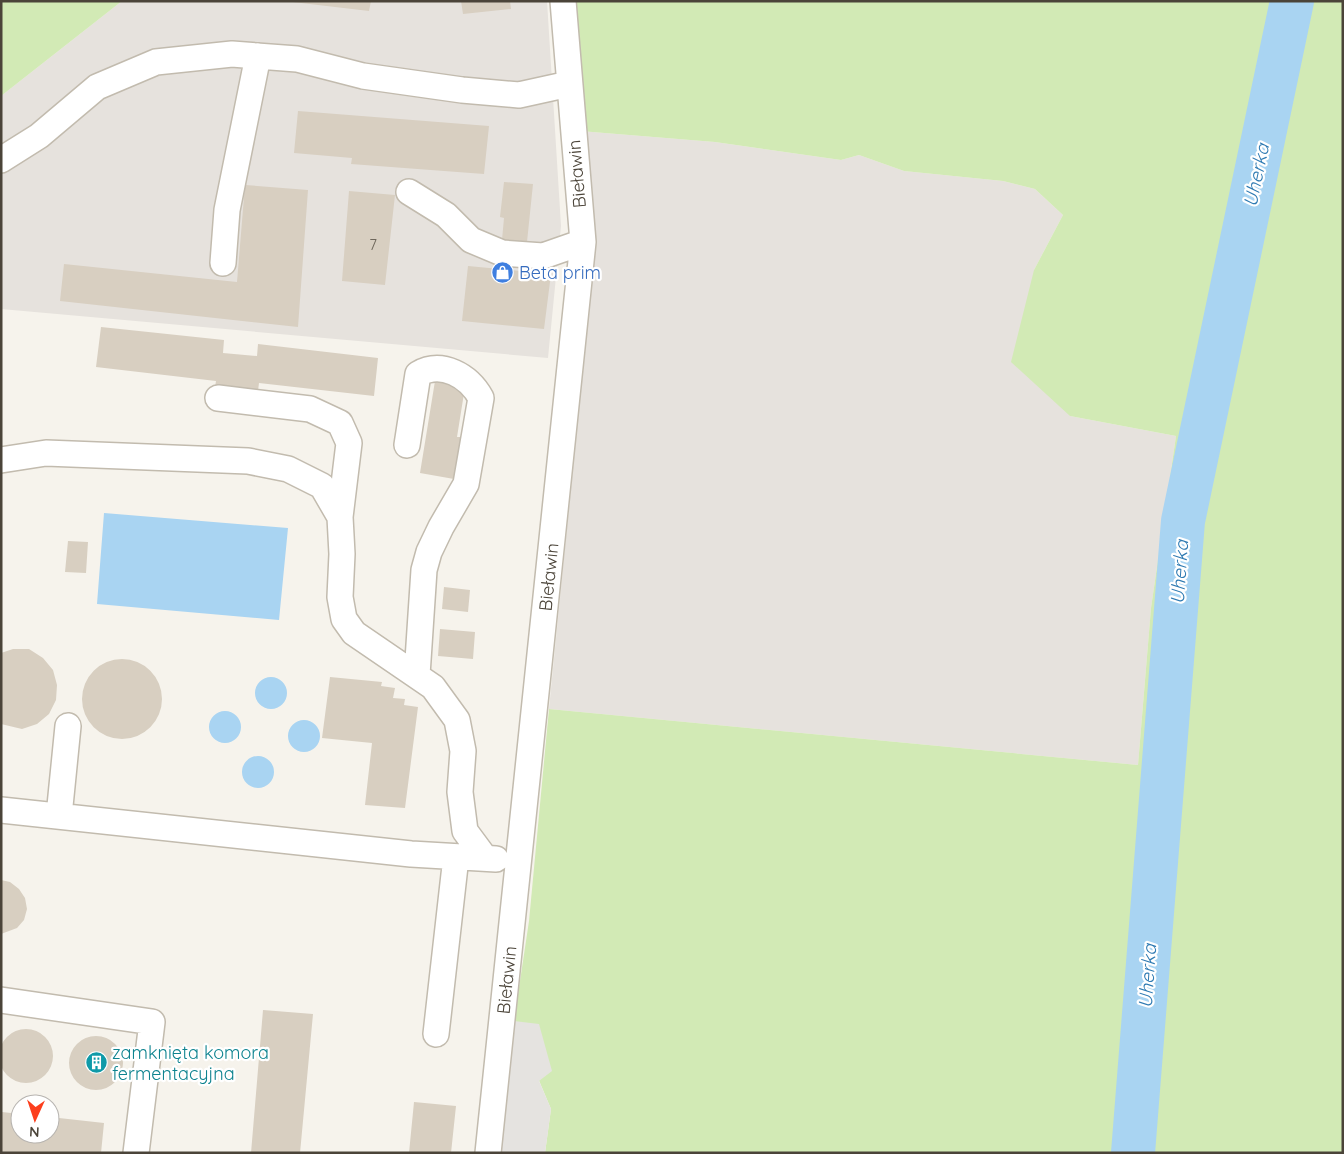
<svg xmlns="http://www.w3.org/2000/svg" width="1344" height="1154" font-family="Quicksand,sans-serif">
<rect width="100%" height="100%" fill="#f6f3ec"/>
<path fill="#e6e2dd" d="M122,1H547L561,226L548,358L1,309V96Z
M580,131L715,142L841,160L859,155L904,171L1003,181L1035,189L1063,215L1034,270L1070,416L1176,436L1151,608L1138,765L549,709L585,347L589,243Z"/>
<path fill="#d2eab5" d="M1,1H122L1,96Z
M571,1H1343V1153H545L551,1109L514,1021L529,921L549,709L1138,765L1151,608L1176,436L1070,416L1011,362L1034,270L1063,215L1035,189L1003,181L904,171L859,155L841,160L715,142L580,131Z"/>
<path fill="#e5e3e0" d="M514,1021L539,1024L552,1071L539,1081L551,1109L545,1153H498Z"/>
<path fill="#a9d4f2" d="M104,513L288,528L279,620L97,604Z
M255 693a16 16 0 1 1 32 0a16 16 0 1 1-32 0Z
M209 727a16 16 0 1 1 32 0a16 16 0 1 1-32 0Z
M288 736a16 16 0 1 1 32 0a16 16 0 1 1-32 0Z
M242 772a16 16 0 1 1 32 0a16 16 0 1 1-32 0Z"/>
<g fill="none" stroke-linecap="round" stroke-linejoin="round">
<path stroke="#a9d4f2" stroke-width="44" d="M1133,1153L1183,521L1292,1"/>
</g>
<path fill="#d8cfc1" d="M284,1H371L369,11Z
M461,1H510L511,9L463,14Z
M298,111L489,126L484,174L351,164L352,158L294,153Z
M504,182L533,184L527,242L502,240L504,218L500,217Z
M245,185L308,190L298,327L60,301L64,264L237,282Z
M349,191L395,195L385,285L342,281Z
M468,266L551,274L544,329L462,321Z
M101,327L224,340L223,353L257,356L258,344L378,358L374,396L259,383L258,391L215,387L216,381L96,367Z
M435,381L465,387L457,437H461L454,479L420,473Z
M68,541L88,542L86,573L65,572Z
M444,587L470,590L468,612L442,609Z
M440,629L475,632L473,659L438,656Z
M13,649H29L43,658L53,670L57,685L56,700L49,714L37,724L22,729L1,724V653Z
M82 699a40 40 0 1 1 80 0a40 40 0 1 1-80 0Z
M330,677L382,682L381,686L395,688L393,698L405,699L404,705L418,707L405,808L365,805L372,743L322,738Z
M1,880L10,882L19,889L25,898L27,909L24,920L17,928L1,934Z
M263,1010L313,1014L300,1153H251Z
M-1 1056a27 27 0 1 1 54 0a27 27 0 1 1-54 0Z
M69 1063a27 27 0 1 1 54 0a27 27 0 1 1-54 0Z
M414,1102L456,1106L451,1153H409Z
M2,1112L20,1114V1134H50V1117L104,1123L101,1153H1Z"/>
<g fill="none" stroke-linecap="round" stroke-linejoin="round">
<defs>
<path id="minor" d="M1,160L39,136L97,87L156,62L232,54L297,59L363,76L462,90L519,95L569,84
M409,192L446,215L471,240L502,253L543,256L583,242
M223,263L227,210L258,56
M218,398L310,409L340,423L349,443L340,517
M407,445L418,374C442,360 469,376 481,398L466,484L441,527L429,552L424,570L417,675
M1,460L46,453L248,461L288,469L322,486L340,517L342,554L340,597L344,619L354,633L433,687L457,720L463,751L460,792L465,831L485,858
M1,810L411,854L496,859
M59,816L68,726
M1,1000L152,1022L136,1153
M436,1034L456,857
M488,1153L583,242L563,1"/>
</defs>
<use href="#minor" stroke="#c2bbae" stroke-width="28"/>
<use href="#minor" stroke="#fff" stroke-width="25"/>
</g>
<defs>
<symbol id="shop-disc" viewBox="-11 -11 22 22"><circle r="9.5" fill="#3f7fe0" stroke="#fff"/><path d="M-5-2.5h2.3a2.7 3.5 0 0 1 5.4 0H5L5.5 6h-11ZM-1.5-2.5h3a1.5 2.3 0 0 0-3 0Z" fill="#fff"/></symbol>
<symbol id="building-disc" viewBox="-11 -11 22 22"><circle r="9.5" fill="#0f9aa8" stroke="#fff"/><path d="M-4-6H4V6H1V3H-1V6H-4ZM-2.5-4.3h1.7v1.8h-1.7ZM.8-4.3h1.7v1.8H.8ZM-2.5-1h1.7V.8h-1.7ZM.8-1h1.7V.8H.8Z" fill="#fff"/></symbol>
</defs>
<g fill-rule="evenodd">
<use href="#shop-disc" x="490" y="260" width="25" height="25"/>
<use href="#building-disc" x="84" y="1050" width="25" height="25"/>
</g>
<g text-anchor="middle" stroke-width="4.5" stroke-linejoin="round" paint-order="stroke">
<g font-size="15" fill="#6e675b">
<text x="373" y="250">7</text>
</g>
<g font-size="18" fill="#4b4439" stroke="#fff">
<text transform="translate(577 174) rotate(-95)" y="6">Bieławin</text>
<text transform="translate(549 577) rotate(-84)" y="6">Bieławin</text>
<text transform="translate(507 980) rotate(-84)" y="6">Bieławin</text>
</g>
<g font-size="18" fill="#366cbe" stroke="#fff" text-anchor="start">
<text x="519" y="279">Beta prim</text>
</g>
<g font-size="18" fill="#0d838f" stroke="#fff" text-anchor="start">
<text x="112" y="1059">zamknięta komora<tspan x="112" dy="21">fermentacyjna</tspan></text>
</g>
<g font-size="19" font-style="italic" fill="#2e7ab2" stroke="#fff">
<text transform="translate(1256 175) rotate(-78)" y="7">Uherka</text>
<text transform="translate(1179 572) rotate(-86)" y="7">Uherka</text>
<text transform="translate(1147 976) rotate(-86)" y="7">Uherka</text>
</g>
</g>
<rect width="1344" height="1154" fill="none" stroke="#4b4439" stroke-width="5"/>
<g transform="translate(35 1119) rotate(183)"><circle r="24" fill="#ffffff" stroke="#b7b4b0"/>
<path d="M0-4L9 19L0 12L-9 19Z" fill="#fc3f1d"/>
<text y="-8" font-size="14" font-weight="bold" text-anchor="middle" fill="#4b4439">N</text>
</g>
</svg>
